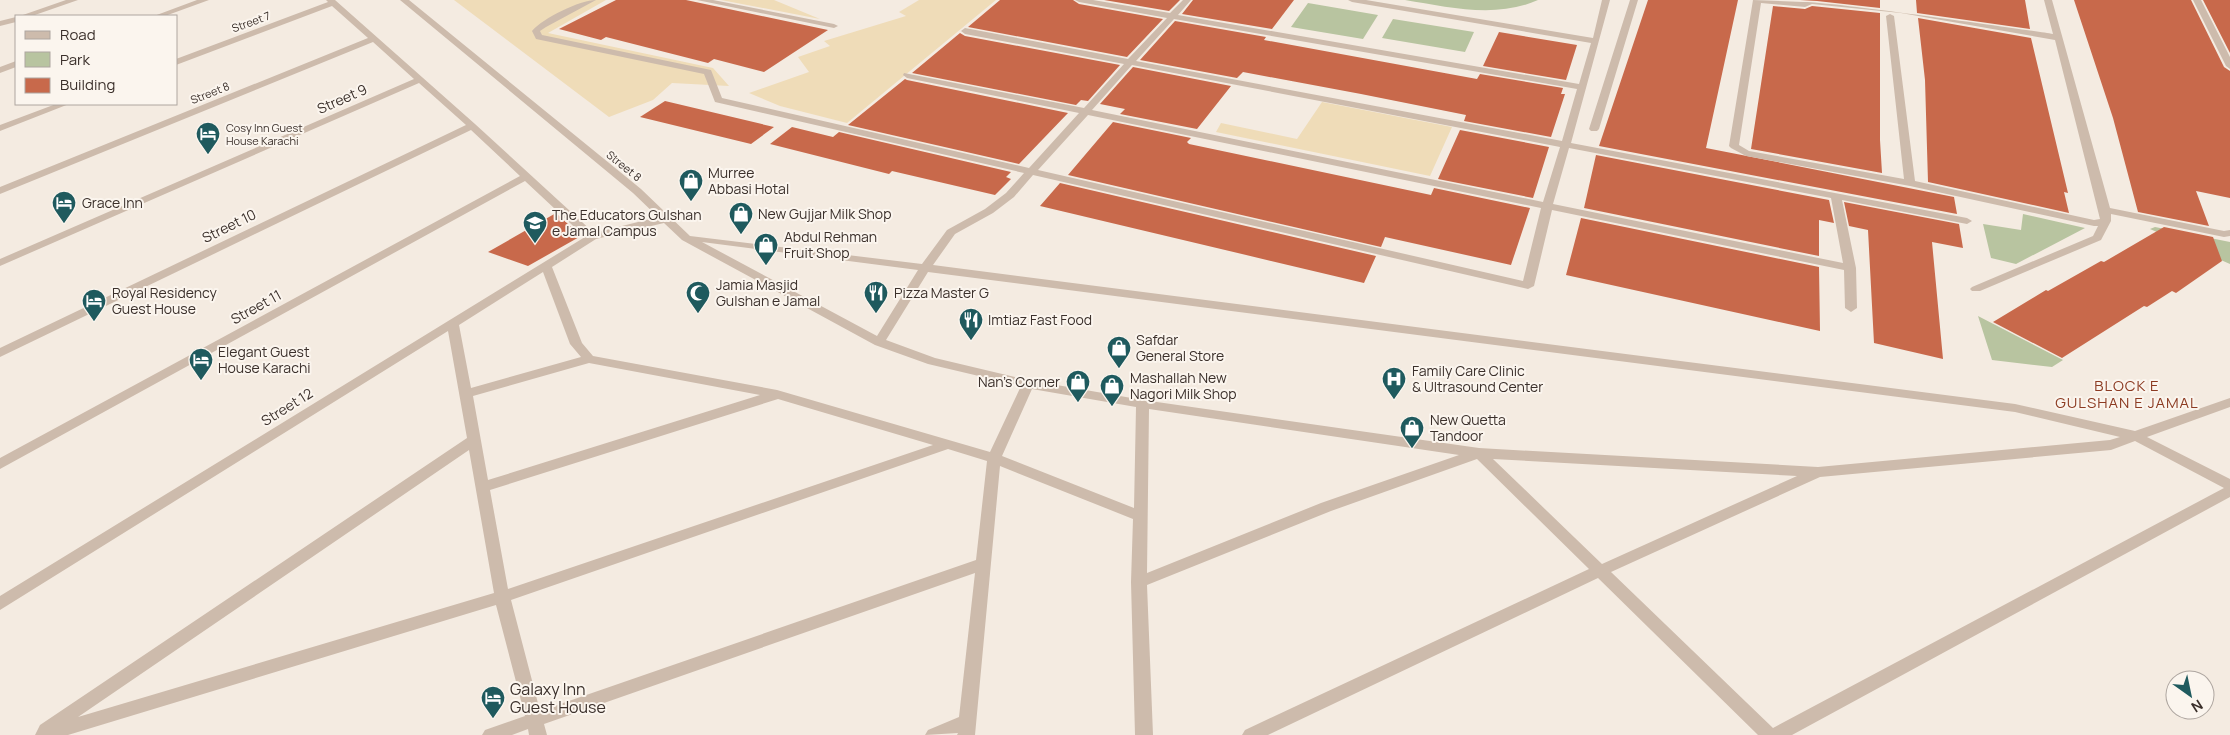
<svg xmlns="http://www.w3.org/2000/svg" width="2230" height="735" font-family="Manrope,sans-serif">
<rect width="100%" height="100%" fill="#f4ebe1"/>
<path fill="#b8c4a0" d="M1405,0H1538C1496,19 1448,7 1405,0Z
M1308,3L1378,15L1363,39L1291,27Z
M1393,19L1474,32L1465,52L1382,38Z
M2023,214L2085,228L2016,264L1991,258L1983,224L2021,230Z
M2155,227L2230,242V264L2150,229Z
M1978,316L2063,360L2052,367L1992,360Z"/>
<path fill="#efdcb8" d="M454,0H606L548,33L713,68L729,86L672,83L653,100L609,117Z
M721,0H774L820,19Z
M919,0H996L847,123L780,106L749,93L809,72L798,57L830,46L824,41L906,16L899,12Z
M1322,102L1452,127L1430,176L1216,132L1221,123L1297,139Z"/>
<path fill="#c8694b" d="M616,0H686L828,30L764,72L714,59L708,63L606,37L601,40L559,29Z
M1000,0H1073L1079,4L1163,19L1127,57L968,27Z
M1104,0H1180L1169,11Z
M1193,0H1294L1272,29L1182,14Z
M1648,0H1738L1706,148L1954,197L1957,214L1599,146Z
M1800,0H1880V8L1817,1Z
M1916,0H2025L2030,29L1917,13Z
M2074,0H2191L2224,67L2230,71V198L2196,191L2209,226L2138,212L2113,118Z
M2203,0H2230V53Z
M1773,6L1805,9L1812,6L1880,13V140L1882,173L1751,149Z
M1918,18L2031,38L2068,193L2064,192L2069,213L1928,182L1925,80Z
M1175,21L1266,37L1264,40L1477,79L1480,74L1563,88L1561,94H1565L1551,137L1464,121L1466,115L1361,94L1243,72L1237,78L1140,60Z
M1499,32L1577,45L1566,80L1483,66Z
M960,33L965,36L1120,65L1088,101L1081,100L1076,105L912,73Z
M1133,67L1231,86L1197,129L1120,114L1125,109L1100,104Z
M905,79L907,80L1068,113L1019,164L848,125Z
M665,101L774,127L751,144L640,117Z
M1113,122L1191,138L1187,142L1189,144L1431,195L1434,188L1530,208L1511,265L1385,237L1381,247L1068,175Z
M792,127L833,137L839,132L1011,172L1006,177L1011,179L995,195L892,171L889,174L770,144Z
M1460,130L1549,147L1533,198L1438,179Z
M1596,155L1829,200L1834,223L1819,220V256L1584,208Z
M1060,183L1376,256L1364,283L1040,206Z
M1844,202L1959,224L1963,248L1932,242L1943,359L1874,343L1868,230L1849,226Z
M556,213L581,236L528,266L488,252Z
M1581,218L1819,267L1820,331L1566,275Z
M2164,227L2213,237L2222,261L2176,293L2172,291L2147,307L2144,306L2062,358L1993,322L2046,290L2048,291L2101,261L2104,262Z"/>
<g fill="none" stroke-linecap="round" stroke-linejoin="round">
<path fill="#cdbbac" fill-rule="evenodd" d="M66,0H78L32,16H20Z
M197,0H209L165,16H154Z
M326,0H335L475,124L594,233L658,217L633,193L400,0H409L641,189L690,236L922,264L947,230L985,209L1006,193L1024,173L715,102L704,74L536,39L532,31C543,18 580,0 596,0L546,27L540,31L542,35L711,70L722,98L1029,168L1079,113L907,78L903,75L904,73L1084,108L1124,64L965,34L961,31L965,28L1128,59L1167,18L1079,2L1075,0H1093L1170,13L1183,0H1191L1178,15L1579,84L1591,43L1352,2L1348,0H1366L1593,38L1602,0H1610L1571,143L1967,218L1972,221L1967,224L1842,200L1856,268L1857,308L1851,312L1845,308L1844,270L1552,210L1534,286L1528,289L1033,175L1014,197L993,213L955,234L933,265L2015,404L2135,431L2230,398V407L2147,437L2230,479V497L1792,735H1758L1598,578L1268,735H1242L1245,730L1589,569L1477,459L1331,511L1147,585L1153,735H1135L1131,582L1133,519L1000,466L975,735H957L958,733L925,735L928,730L959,717L975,573L544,724L547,735H529L528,729L512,735H482L485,730L525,716L496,605L68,735H35L40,725L467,438L448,331L0,610V596L585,237L525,181L0,469V458L520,176L471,130L0,357V348L466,125L419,83L0,266V259L414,79L373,42L0,194V187L368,38L332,6L176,65V59L328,2ZM1174,19L1577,89L1562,141L1136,61ZM1132,65L1560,147L1543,202L1092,110ZM1088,115L1541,208L1523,281L1038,170ZM1569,148L1831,198L1843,263L1553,204ZM664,223L682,240L875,345L928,364L1021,386L990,452L777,390L593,356L582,343L552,267L596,239ZM702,242L918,270L877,336ZM543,272L570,344L581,357L471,388L459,325ZM928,272L2015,412L2120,437L2110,440L1818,467L1479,448L1143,400L1028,380L935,358L886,340ZM589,363L760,395L488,480L473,396ZM1032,389L1136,407L1134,508L1002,456ZM778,399L933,445L508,589L490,490ZM1149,409L1459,455L1321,503L1147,573ZM2135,441L2224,488L1773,728L1611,572L1820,477L2111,450ZM948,449L987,461L976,560L540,711L511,600ZM469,450L494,593L78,717ZM1493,459L1797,476L1602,564Z
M697,0H713L834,24L838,26L834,28Z
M1630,0H1638L1599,129L1597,131H1591L1589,129Z
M1753,0L1803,2C1818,0 2022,29 2053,34L2044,0H2052L2110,208L2224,231L2230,230V236L2224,237L2111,214V221L2101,240L1980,291H1972L1970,289L1972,287L2093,236L2098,226H2094L1910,186L1746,156L1731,148L1729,146ZM1761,3L1805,7L1812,4L1901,13L2055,40L2100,219L2094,220L1915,181L1894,16L1890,14L1886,16L1904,179L1749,151L1739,145Z
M2193,0H2201L2230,57V69L2226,66Z
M16,17V22L0,26V21Z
M16,61V67L0,73V67Z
M56,104H69L0,131V125Z"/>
</g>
<defs>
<symbol id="hotel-pin" viewBox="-11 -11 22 30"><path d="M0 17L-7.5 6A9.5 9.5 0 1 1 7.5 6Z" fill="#1f5a5e" stroke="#fbf5ee"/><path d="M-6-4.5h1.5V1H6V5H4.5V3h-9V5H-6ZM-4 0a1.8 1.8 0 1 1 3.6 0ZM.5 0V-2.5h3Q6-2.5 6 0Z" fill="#fff"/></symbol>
<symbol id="shop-pin" viewBox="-11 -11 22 30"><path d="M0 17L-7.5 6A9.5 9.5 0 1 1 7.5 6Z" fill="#1f5a5e" stroke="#fbf5ee"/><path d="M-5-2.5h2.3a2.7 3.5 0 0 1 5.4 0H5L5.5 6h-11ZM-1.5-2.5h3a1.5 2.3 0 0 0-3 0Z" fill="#fff"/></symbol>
<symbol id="school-pin" viewBox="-11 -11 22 30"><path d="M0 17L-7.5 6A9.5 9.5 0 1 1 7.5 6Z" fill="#1f5a5e" stroke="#fbf5ee"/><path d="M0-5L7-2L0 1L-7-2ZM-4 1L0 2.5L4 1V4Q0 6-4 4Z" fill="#fff"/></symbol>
<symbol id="mosque-pin" viewBox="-11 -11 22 30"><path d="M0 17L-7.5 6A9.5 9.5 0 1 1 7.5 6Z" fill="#1f5a5e" stroke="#fbf5ee"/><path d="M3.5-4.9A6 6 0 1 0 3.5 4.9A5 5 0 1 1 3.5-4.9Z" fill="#fff"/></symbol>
<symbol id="restaurant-pin" viewBox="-11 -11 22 30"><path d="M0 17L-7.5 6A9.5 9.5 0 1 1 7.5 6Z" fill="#1f5a5e" stroke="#fbf5ee"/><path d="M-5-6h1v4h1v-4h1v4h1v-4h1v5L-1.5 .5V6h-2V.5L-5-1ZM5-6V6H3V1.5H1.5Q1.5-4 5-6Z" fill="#fff"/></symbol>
<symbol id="hospital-pin" viewBox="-11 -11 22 30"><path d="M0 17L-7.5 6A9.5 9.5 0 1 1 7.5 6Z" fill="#1f5a5e" stroke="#fbf5ee"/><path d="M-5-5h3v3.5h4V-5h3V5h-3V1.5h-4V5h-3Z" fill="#fff"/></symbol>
</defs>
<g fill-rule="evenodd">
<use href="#hotel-pin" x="194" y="120" width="28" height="38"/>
<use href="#shop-pin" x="677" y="167" width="28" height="38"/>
<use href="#hotel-pin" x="50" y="189" width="28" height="38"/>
<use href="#shop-pin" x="727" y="200" width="28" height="38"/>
<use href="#school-pin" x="521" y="209" width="28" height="38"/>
<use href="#shop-pin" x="752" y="231" width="28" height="38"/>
<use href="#mosque-pin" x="684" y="279" width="28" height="38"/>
<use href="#restaurant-pin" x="862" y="279" width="28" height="38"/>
<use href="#hotel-pin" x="80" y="287" width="28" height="38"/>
<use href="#restaurant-pin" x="957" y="306" width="28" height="38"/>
<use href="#shop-pin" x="1105" y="334" width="28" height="38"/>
<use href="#hotel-pin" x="187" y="346" width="28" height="38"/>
<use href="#hospital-pin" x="1380" y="365" width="28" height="38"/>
<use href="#shop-pin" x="1064" y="368" width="28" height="38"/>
<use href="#shop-pin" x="1098" y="372" width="28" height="38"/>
<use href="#shop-pin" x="1398" y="414" width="28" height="38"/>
<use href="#hotel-pin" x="479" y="684" width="28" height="38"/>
</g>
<g text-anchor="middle" stroke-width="4" stroke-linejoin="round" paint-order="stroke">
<g font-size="11" fill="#3b302b" stroke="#fbf5ee">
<text transform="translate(251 22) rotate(-20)" y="4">Street 7</text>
<text transform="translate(210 93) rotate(-22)" y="4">Street 8</text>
<text transform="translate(624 166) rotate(39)" y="4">Street 8</text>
</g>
<g font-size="11" fill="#3b302b" stroke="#fbf5ee" text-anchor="start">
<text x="226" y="132">Cosy Inn Guest<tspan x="226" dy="13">House Karachi</tspan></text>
</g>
<g font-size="14" fill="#3b302b" stroke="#fbf5ee">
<text transform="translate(342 99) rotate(-24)" y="5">Street 9</text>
<text transform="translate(229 226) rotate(-26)" y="5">Street 10</text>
<text transform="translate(256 307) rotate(-29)" y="5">Street 11</text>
<text transform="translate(287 407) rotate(-32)" y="5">Street 12</text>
</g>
<g font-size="14" fill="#3b302b" stroke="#fbf5ee" text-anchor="start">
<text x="708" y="178">Murree<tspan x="708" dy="16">Abbasi Hotal</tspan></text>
<text x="82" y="208">Grace Inn</text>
<text x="758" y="219">New Gujjar Milk Shop</text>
<text x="552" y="220">The Educators Gulshan<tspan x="552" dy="16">e Jamal Campus</tspan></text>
<text x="784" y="242">Abdul Rehman<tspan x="784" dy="16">Fruit Shop</tspan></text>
<text x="716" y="290">Jamia Masjid<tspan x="716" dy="16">Gulshan e Jamal</tspan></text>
<text x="112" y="298">Royal Residency<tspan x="112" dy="16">Guest House</tspan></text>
<text x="894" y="298">Pizza Master G</text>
<text x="988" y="325">Imtiaz Fast Food</text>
<text x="1136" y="345">Safdar<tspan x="1136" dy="16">General Store</tspan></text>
<text x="218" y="357">Elegant Guest<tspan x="218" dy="16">House Karachi</tspan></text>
<text x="1412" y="376">Family Care Clinic<tspan x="1412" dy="16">&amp; Ultrasound Center</tspan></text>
<text x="1130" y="383">Mashallah New<tspan x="1130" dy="16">Nagori Milk Shop</tspan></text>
<text x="1060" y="387" text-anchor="end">Nan’s Corner</text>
<text x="1430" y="425">New Quetta<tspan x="1430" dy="16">Tandoor</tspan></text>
</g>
<g font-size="15" letter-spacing="1" fill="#8c3b22" stroke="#fbf5ee">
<text x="2127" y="391">BLOCK E<tspan x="2127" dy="17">GULSHAN E JAMAL</tspan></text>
</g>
<g font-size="16" fill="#3b302b" stroke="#fbf5ee" text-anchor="start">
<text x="510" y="695">Galaxy Inn<tspan x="510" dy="18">Guest House</tspan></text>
</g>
</g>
<rect x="15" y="15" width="162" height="90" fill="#fbf5ee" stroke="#aea6a0"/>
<rect x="25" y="31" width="25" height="8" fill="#cdbbac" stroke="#aea6a0"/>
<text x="60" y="40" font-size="15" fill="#3b302b">Road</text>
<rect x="25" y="52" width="25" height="15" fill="#b8c4a0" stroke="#aea6a0"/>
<text x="60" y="65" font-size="15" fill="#3b302b">Park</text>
<rect x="25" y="78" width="25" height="15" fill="#c8694b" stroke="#aea6a0"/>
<text x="60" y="90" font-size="15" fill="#3b302b">Building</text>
<g transform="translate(2190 695) rotate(147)"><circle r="24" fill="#fbf5ee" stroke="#aea6a0"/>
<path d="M0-4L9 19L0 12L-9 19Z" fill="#1f5a5e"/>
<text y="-8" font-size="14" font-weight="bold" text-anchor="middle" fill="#3b302b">N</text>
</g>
</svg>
